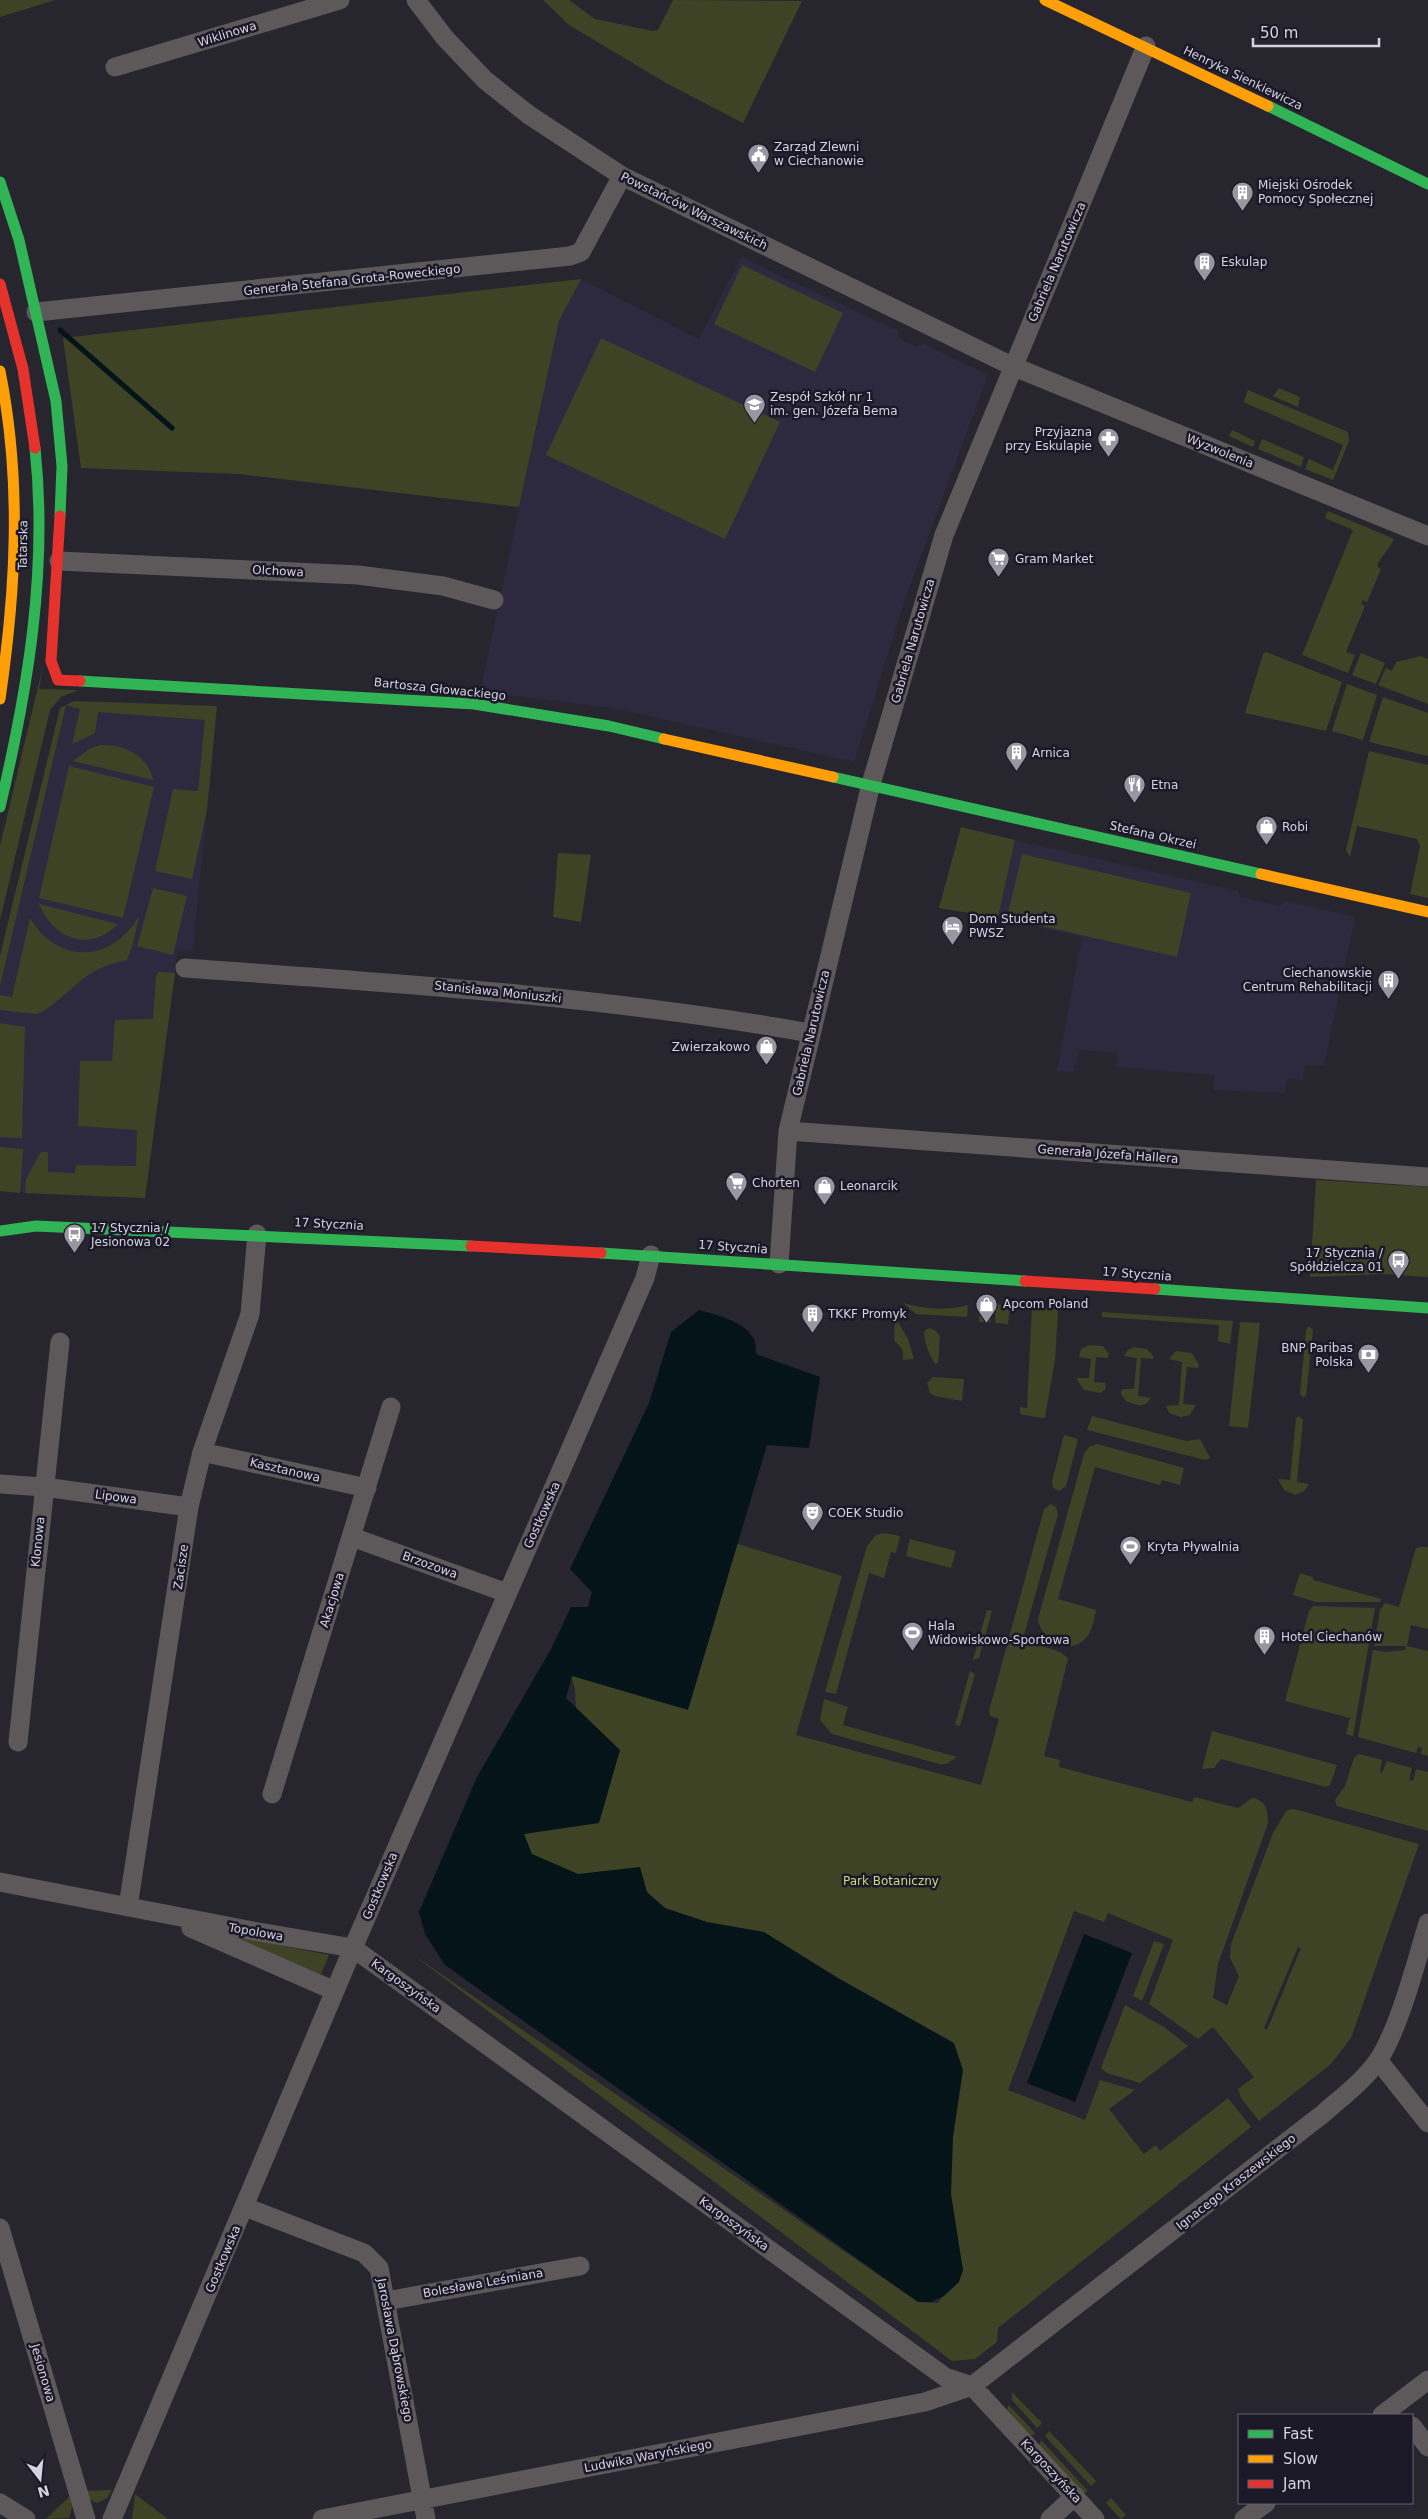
<svg xmlns="http://www.w3.org/2000/svg" width="1428" height="2519" font-family="'DejaVu Sans',sans-serif">
<rect width="100%" height="100%" fill="#27262e"/>
<path fill="#2d293e" d="M741,257L898,331V338L917,347L922,343L988,375L906,597L854,762L613,708L480,692L559,321L581,279L699,339Z
M73,701L217,706L193,951H178L145,1198L0,1191V955L60,708Z
M1015,840L1238,891L1241,897L1280,906L1285,901L1355,917L1324,1066L1305,1065L1303,1080L1287,1079L1285,1093L1213,1090L1215,1075L1116,1067L1117,1053L1079,1050L1077,1065H1074V1072L1057,1071L1082,937L998,918Z"/>
<path fill="#3e4326" fill-rule="evenodd" d="M0,0H55L0,17Z
M543,0H569L595,19L653,31L658,30L673,0L802,1L743,123L666,83L569,25Z
M742,265L843,313L815,372L714,324Z
M581,279L559,321L519,507L240,474L81,468L63,338Z
M601,338L780,422L725,539L546,455Z
M1279,388L1300,397L1298,407L1273,396Z
M1248,390L1348,432L1349,441L1333,480L1305,469L1309,459L1333,470L1343,445L1245,403L1244,401Z
M1232,430L1255,441L1253,447L1229,436Z
M1262,439L1304,457L1301,467L1258,449Z
M1328,511L1394,539C1389,550 1381,556 1377,566L1381,569L1367,602L1363,600L1361,604L1365,606L1346,652L1355,655L1348,673L1302,655L1353,530L1325,518Z
M1266,652L1342,682L1326,731L1245,713L1263,654Z
M1361,653L1385,663L1376,684L1352,675Z
M1421,656L1428,659V704L1378,685L1386,668L1392,671L1396,662Z
M43,666L39,689L78,690L61,697L50,710L0,920V846Z
M1347,684L1377,695L1363,740L1332,731Z
M1383,697L1428,713V756L1369,742Z
M74,701L217,706L207,810L192,879L155,871L173,789L198,791L205,720L98,712L95,733L72,744L80,709L66,705L0,986V956L60,708Z
M100,745C124,744 148,755 153,780L73,761L89,749Z
M1369,751L1428,765V898L1410,894L1420,847L1417,839L1357,826L1350,857L1346,850Z
M69,766L154,787L123,918L39,898Z
M961,827L1015,840L998,918L939,908Z
M558,853L591,855L581,922L553,917Z
M1022,854L1191,893L1177,957L1007,918Z
M153,888L187,896L173,955L137,946Z
M39,904L118,924C90,953 53,939 39,904Z
M139,916L133,944L127,960C82,969 76,990 42,1012L35,1014L0,1010V995L12,997L30,918C58,965 112,963 139,916Z
M159,972L175,973L145,1198L25,1193L26,1179L41,1152H48V1172L75,1173L76,1165L136,1166L137,1130L78,1126L80,1061H112L115,1020L153,1019L156,976Z
M0,1023L25,1027L22,1138L0,1137Z
M0,1147L23,1149L20,1193L0,1191Z
M1316,1180L1428,1187V1277L1383,1274L1310,1277Z
M903,1303C924,1309 946,1311 968,1305L967,1317L916,1314Z
M980,1304L992,1305L991,1322H979Z
M996,1304L1010,1306L1008,1324L995,1323Z
M1032,1307L1056,1309L1058,1311L1055,1360L1045,1417L1042,1418L1020,1414V1407L1027,1408Z
M1102,1312L1233,1321L1230,1344L1218,1341L1219,1325L1102,1317Z
M895,1317L908,1339L914,1359L903,1360V1350L894,1340Z
M1240,1322L1260,1323L1248,1428L1229,1426Z
M1309,1326L1313,1330L1306,1396L1303,1397L1300,1394L1306,1330Z
M930,1328L935,1330L940,1336L938,1363L935,1364C930,1356 922,1339 925,1330Z
M1089,1345L1103,1346L1109,1354L1107,1358L1096,1357L1094,1382L1106,1383L1105,1390L1100,1393L1084,1390L1076,1378H1089L1091,1359L1079,1357L1081,1349Z
M1134,1347L1147,1349L1154,1357L1153,1359L1141,1358L1138,1396L1151,1398C1145,1409 1136,1405 1126,1401L1121,1394L1122,1389H1134L1137,1358L1124,1356L1128,1350Z
M1176,1351L1192,1353L1199,1365L1198,1368L1187,1367L1183,1404L1196,1405L1190,1415L1181,1417L1169,1413L1166,1406L1179,1405L1182,1362L1169,1359Z
M933,1377L964,1379L962,1401L935,1396L930,1393L927,1383Z
M1092,1416L1186,1441L1200,1439L1210,1458L1205,1460L1087,1430Z
M1299,1416L1303,1420L1297,1482L1309,1484L1304,1491L1295,1495L1284,1490L1278,1479L1290,1480L1296,1418Z
M1064,1435L1078,1439L1066,1486L1059,1491L1053,1488L1052,1481Z
M1097,1444L1184,1468L1180,1485L1162,1480L1160,1485L1095,1467L1058,1599L1096,1610C1094,1620 1092,1632 1085,1639C1069,1656 1040,1639 1038,1619L1084,1454L1089,1447Z
M1051,1504L1056,1507L1058,1514L1022,1642C1035,1646 1060,1647 1068,1659L1044,1756L1060,1760L1059,1767L1192,1802L1194,1797L1238,1808L1252,1798C1266,1800 1268,1810 1268,1823L1218,1964L1213,1998L1227,2005L1239,1976L1230,1958L1231,1944L1273,1833L1287,1810L1294,1809L1419,1844L1351,2038L1331,2064L1259,2121L1241,2098L1238,2089L1254,2077L1213,2027L1198,2039L1149,2004L1173,1940L1108,1913L1104,1922L1074,1911L1008,2090L1085,2120L1100,2080L1135,2090L1109,2109L1144,2154L1156,2145L1160,2151L1228,2098L1251,2127L998,2328L997,2342L975,2359L952,2361L412,1954L918,2302L938,2303L959,2272L580,1886L526,1858L520,1829L576,1709L575,1690L570,1672L718,1538L842,1576L796,1735L981,1785L999,1719L990,1716L989,1711L1044,1509ZM1298,1947L1301,1948L1267,2030L1264,2028Z
M884,1533L900,1536L896,1553L891,1552L884,1578L869,1573L836,1694L825,1692L867,1546L876,1535Z
M910,1539L956,1551L951,1568L906,1556Z
M1421,1547H1428V1629L1411,1625L1407,1646L1428,1651V1756L1421,1754L1422,1748L1418,1747L1416,1753L1358,1737L1373,1650L1386,1652L1405,1650L1406,1646H1374L1380,1610L1385,1603L1399,1607L1416,1548Z
M1300,1573L1313,1577V1580L1381,1599L1380,1602H1316L1293,1595Z
M1313,1606L1375,1608L1353,1736L1346,1734L1350,1718L1285,1701L1309,1611Z
M987,1610L992,1611L979,1658L973,1660Z
M970,1671L975,1674L960,1726L955,1725Z
M824,1699L848,1707L843,1725L957,1757L946,1764H939L832,1734L820,1720Z
M1212,1731L1337,1765L1330,1785L1326,1787L1221,1759L1214,1768L1202,1769Z
M1359,1754L1382,1760L1380,1772L1382,1773L1387,1761L1412,1768L1409,1780L1413,1781L1416,1769L1428,1772V1831L1337,1806L1335,1800L1345,1786L1354,1758Z
M234,1936L329,1955L321,1974L234,1938Z
M1154,1941L1164,1944L1142,2001L1133,1996Z
M1125,2005L1164,2027L1188,2046L1140,2083L1107,2073L1101,2068Z
M1012,2392L1042,2423L1037,2428L1012,2400Z
M1009,2405L1035,2433L1033,2435H1029L1007,2409Z
M1049,2431L1096,2481L1091,2486L1045,2436Z
M1041,2440L1088,2491L1083,2494L1039,2447Z
M112,2490L107,2498L97,2503L90,2500L85,2491Z
M135,2494L168,2519H132Z
M70,2496L72,2507L69,2518L46,2519Z
M1111,2498L1126,2515L1121,2519L1106,2503Z"/>
<path fill="#041419" d="M699,1310C715,1314 746,1322 754,1339C756,1343 756,1350 756,1354L820,1377L809,1448L767,1445L688,1710L572,1676L566,1698L620,1750L599,1823L524,1834L532,1854L578,1874L640,1867L647,1892L665,1908L707,1922L764,1932L838,1978L954,2043L963,2070L953,2137L951,2194L963,2270L959,2282L944,2296L931,2302H918L445,1965L425,1934L419,1912L477,1777L551,1649L571,1607H588L592,1592L570,1569L649,1403L671,1332Z
M1084,1934L1132,1953L1075,2102L1027,2083Z"/>
<g fill="none" stroke-linecap="round" stroke-linejoin="round">
<path stroke="#041419" stroke-width="5" d="M60,330L172,428"/>
<path stroke="#5d595a" stroke-width="19" d="M416,0L445,38L485,80L529,115L622,176L1012,366L1428,536
M115,67L340,0
M36,312L570,256L581,252L622,176
M59,561L358,575L443,586L494,600
M185,968C394,983 604,996 810,1033
M788,1131L1428,1177
M779,1264L788,1131L871,784L944,535L1146,46
M202,1452L367,1488
M0,1484L44,1487L189,1507
M352,1537L507,1593
M18,1742L60,1342
M272,1794L391,1407
M0,1882L253,1931L353,1948L945,2377L972,2386L1095,2519
M128,1907L189,1507L202,1452L250,1314L257,1234
M191,1928L335,1991
M1378,2060L1428,2123
M245,2207L364,2253L379,2268L426,2519
M0,2228L86,2519
M386,2301L580,2266
M1382,2415L1428,2380
M1412,2426L1428,2447
M0,2503L26,2519
M112,2519L353,1948L645,1278L651,1255
M322,2519L925,2402L972,2386L1324,2113C1342,2097 1365,2080 1379,2059C1400,2026 1416,1962 1428,1923
M1050,2519L1075,2496
M1244,2519L1266,2503"/>
<path stroke="#30b455" stroke-width="11" d="M1268,106L1428,184
M0,182L19,240L56,401L62,466L60,516
M80,681L474,704L609,726L664,739
M833,777L1261,874
M0,807C28,689 48,570 35,448
M0,1231L36,1226L471,1246
M601,1253L1025,1281
M1155,1289L1428,1308"/>
<path stroke="#ff9f0a" stroke-width="11" d="M1045,0L1268,106
M0,371C22,481 16,589 0,699
M664,739L833,777
M1261,874L1428,912"/>
<path stroke="#e5322d" stroke-width="11" d="M0,284L23,369L35,448
M60,516L51,661L58,680L80,681
M471,1246L601,1253
M1025,1281L1155,1289"/>
</g>
<defs>
<symbol id="civic-pin" viewBox="-11 -11 22 30"><path d="M0 17L-7.5 6A9.5 9.5 0 1 1 7.5 6Z" fill="#9896a1" stroke="#1b1828"/><path d="M-.6-6.5H3V-4.5H.6V-3L4-1V1h2V6H-6V1h2V-1L-.6-3ZM-1.2 2.5V6h2.4V2.5Z" fill="#fff"/></symbol>
<symbol id="building-pin" viewBox="-11 -11 22 30"><path d="M0 17L-7.5 6A9.5 9.5 0 1 1 7.5 6Z" fill="#9896a1" stroke="#1b1828"/><path d="M-4-6H4V6H1V3H-1V6H-4ZM-2.5-4.3h1.7v1.8h-1.7ZM.8-4.3h1.7v1.8H.8ZM-2.5-1h1.7V.8h-1.7ZM.8-1h1.7V.8H.8Z" fill="#fff"/></symbol>
<symbol id="school-pin" viewBox="-11 -11 22 30"><path d="M0 17L-7.5 6A9.5 9.5 0 1 1 7.5 6Z" fill="#9896a1" stroke="#1b1828"/><path d="M0-5L7-2L0 1L-7-2ZM-4 1L0 2.5L4 1V4Q0 6-4 4Z" fill="#fff"/></symbol>
<symbol id="pharmacy-pin" viewBox="-11 -11 22 30"><path d="M0 17L-7.5 6A9.5 9.5 0 1 1 7.5 6Z" fill="#9896a1" stroke="#1b1828"/><path d="M-2-6h4v4h4v4h-4v4h-4v-4h-4v-4h4Z" fill="#fff"/></symbol>
<symbol id="supermarket-pin" viewBox="-11 -11 22 30"><path d="M0 17L-7.5 6A9.5 9.5 0 1 1 7.5 6Z" fill="#9896a1" stroke="#1b1828"/><path d="M-6-5.5h2.5l.6 2H6L4.5 2H-2.5L-4.4-4H-6ZM-1.5 3.2a1.3 1.3 0 1 0 .1 0ZM3 3.2a1.3 1.3 0 1 0 .1 0Z" fill="#fff"/></symbol>
<symbol id="restaurant-pin" viewBox="-11 -11 22 30"><path d="M0 17L-7.5 6A9.5 9.5 0 1 1 7.5 6Z" fill="#9896a1" stroke="#1b1828"/><path d="M-5-6h1v4h1v-4h1v4h1v-4h1v5L-1.5 .5V6h-2V.5L-5-1ZM5-6V6H3V1.5H1.5Q1.5-4 5-6Z" fill="#fff"/></symbol>
<symbol id="shop-pin" viewBox="-11 -11 22 30"><path d="M0 17L-7.5 6A9.5 9.5 0 1 1 7.5 6Z" fill="#9896a1" stroke="#1b1828"/><path d="M-5-2.5h2.3a2.7 3.5 0 0 1 5.4 0H5L5.5 6h-11ZM-1.5-2.5h3a1.5 2.3 0 0 0-3 0Z" fill="#fff"/></symbol>
<symbol id="hotel-pin" viewBox="-11 -11 22 30"><path d="M0 17L-7.5 6A9.5 9.5 0 1 1 7.5 6Z" fill="#9896a1" stroke="#1b1828"/><path d="M-6-4.5h1.5V1H6V5H4.5V3h-9V5H-6ZM-4 0a1.8 1.8 0 1 1 3.6 0ZM.5 0V-2.5h3Q6-2.5 6 0Z" fill="#fff"/></symbol>
<symbol id="bus-pin" viewBox="-11 -11 22 30"><path d="M0 17L-7.5 6A9.5 9.5 0 1 1 7.5 6Z" fill="#9896a1" stroke="#1b1828"/><path d="M-5-6H5V4H4V6H2V4H-2V6H-4V4H-5ZM-3.5-4V0h7V-4ZM-3.5 1.2v1.5H-2V1.2ZM2 1.2v1.5H3.5V1.2Z" fill="#fff"/></symbol>
<symbol id="bank-pin" viewBox="-11 -11 22 30"><path d="M0 17L-7.5 6A9.5 9.5 0 1 1 7.5 6Z" fill="#9896a1" stroke="#1b1828"/><path d="M-6-4H6V4H-6ZM0-2.3a2.3 2.3 0 1 0 0 4.6a2.3 2.3 0 1 0 0-4.6Z" fill="#fff"/></symbol>
<symbol id="theatre-pin" viewBox="-11 -11 22 30"><path d="M0 17L-7.5 6A9.5 9.5 0 1 1 7.5 6Z" fill="#9896a1" stroke="#1b1828"/><path d="M-5-5.5Q0-4 5-5.5V0Q5 5 0 6Q-5 5-5 0ZM-3.3-2.5H-1v1.5H-3.3ZM1-2.5H3.3v1.5H1ZM-2.8 1Q0 5.5 2.8 1Z" fill="#fff"/></symbol>
<symbol id="stadium-pin" viewBox="-11 -11 22 30"><path d="M0 17L-7.5 6A9.5 9.5 0 1 1 7.5 6Z" fill="#9896a1" stroke="#1b1828"/><path d="M0-5a6.5 5 0 1 0 0 10a6.5 5 0 1 0 0-10ZM-3.5-1.8h7v3.6h-7Z" fill="#fff"/></symbol>
</defs>
<g fill-rule="evenodd">
<use href="#civic-pin" x="746" y="142" width="25" height="34"/>
<use href="#building-pin" x="1230" y="180" width="25" height="34"/>
<use href="#building-pin" x="1192" y="250" width="25" height="34"/>
<use href="#school-pin" x="742" y="392" width="25" height="34"/>
<use href="#pharmacy-pin" x="1096" y="426" width="25" height="34"/>
<use href="#supermarket-pin" x="986" y="546" width="25" height="34"/>
<use href="#building-pin" x="1004" y="740" width="25" height="34"/>
<use href="#restaurant-pin" x="1122" y="772" width="25" height="34"/>
<use href="#shop-pin" x="1254" y="814" width="25" height="34"/>
<use href="#hotel-pin" x="940" y="914" width="25" height="34"/>
<use href="#building-pin" x="1376" y="968" width="25" height="34"/>
<use href="#shop-pin" x="754" y="1034" width="25" height="34"/>
<use href="#supermarket-pin" x="724" y="1170" width="25" height="34"/>
<use href="#shop-pin" x="812" y="1174" width="25" height="34"/>
<use href="#bus-pin" x="62" y="1222" width="25" height="34"/>
<use href="#bus-pin" x="1386" y="1248" width="25" height="34"/>
<use href="#shop-pin" x="974" y="1292" width="25" height="34"/>
<use href="#building-pin" x="800" y="1302" width="25" height="34"/>
<use href="#bank-pin" x="1356" y="1342" width="25" height="34"/>
<use href="#theatre-pin" x="800" y="1500" width="25" height="34"/>
<use href="#stadium-pin" x="1118" y="1534" width="25" height="34"/>
<use href="#stadium-pin" x="900" y="1620" width="25" height="34"/>
<use href="#building-pin" x="1252" y="1624" width="25" height="34"/>
</g>
<g text-anchor="middle" stroke-width="5" stroke-linejoin="round" paint-order="stroke">
<g font-size="12" fill="#d5d3df" stroke="#1b1828">
<text transform="translate(227 34) rotate(-17)" y="4">Wiklinowa</text>
<text transform="translate(1243 78) rotate(26)" y="4">Henryka Sienkiewicza</text>
<text transform="translate(694 211) rotate(26)" y="4">Powstańców Warszawskich</text>
<text transform="translate(1057 262) rotate(-67)" y="4">Gabriela Narutowicza</text>
<text transform="translate(352 280) rotate(-6)" y="4">Generała Stefana Grota-Roweckiego</text>
<text transform="translate(1220 451) rotate(22)" y="4">Wyzwolenia</text>
<text transform="translate(23 545) rotate(-89)" y="4">Tatarska</text>
<text transform="translate(278 571) rotate(3)" y="4">Olchowa</text>
<text transform="translate(913 641) rotate(-74)" y="4">Gabriela Narutowicza</text>
<text transform="translate(440 689) rotate(6)" y="4">Bartosza Głowackiego</text>
<text transform="translate(1153 835) rotate(13)" y="4">Stefana Okrzei</text>
<text transform="translate(498 992) rotate(6)" y="4">Stanisława Moniuszki</text>
<text transform="translate(811 1033) rotate(-77)" y="4">Gabriela Narutowicza</text>
<text transform="translate(1108 1154) rotate(4)" y="4">Generała Józefa Hallera</text>
<text transform="translate(329 1224) rotate(3)" y="4">17 Stycznia</text>
<text transform="translate(733 1247) rotate(4)" y="4">17 Stycznia</text>
<text transform="translate(1137 1274) rotate(4)" y="4">17 Stycznia</text>
<text transform="translate(285 1470) rotate(13)" y="4">Kasztanowa</text>
<text transform="translate(116 1497) rotate(8)" y="4">Lipowa</text>
<text transform="translate(542 1515) rotate(-66)" y="4">Gostkowska</text>
<text transform="translate(38 1542) rotate(-84)" y="4">Klonowa</text>
<text transform="translate(430 1565) rotate(20)" y="4">Brzozowa</text>
<text transform="translate(181 1567) rotate(-82)" y="4">Zacisze</text>
<text transform="translate(332 1600) rotate(-73)" y="4">Akacjowa</text>
<text transform="translate(380 1886) rotate(-67)" y="4">Gostkowska</text>
<text transform="translate(256 1932) rotate(10)" y="4">Topolowa</text>
<text transform="translate(406 1986) rotate(36)" y="4">Kargoszyńska</text>
<text transform="translate(1236 2182) rotate(-38)" y="4">Ignacego Kraszewskiego</text>
<text transform="translate(734 2224) rotate(36)" y="4">Kargoszyńska</text>
<text transform="translate(223 2259) rotate(-67)" y="4">Gostkowska</text>
<text transform="translate(483 2283) rotate(-10)" y="4">Bolesława Leśmiana</text>
<text transform="translate(395 2350) rotate(79)" y="4">Jarosława Dąbrowskiego</text>
<text transform="translate(43 2373) rotate(74)" y="4">Jesionowa</text>
<text transform="translate(648 2456) rotate(-11)" y="4">Ludwika Waryńskiego</text>
<text transform="translate(1051 2471) rotate(47)" y="4">Kargoszyńska</text>
</g>
<g font-size="12" fill="#d5d3df" stroke="#1b1828" text-anchor="start">
<text x="774" y="151">Zarząd Zlewni<tspan x="774" dy="14">w Ciechanowie</tspan></text>
<text x="1258" y="189">Miejski Ośrodek<tspan x="1258" dy="14">Pomocy Społecznej</tspan></text>
<text x="1221" y="266">Eskulap</text>
<text x="770" y="401">Zespół Szkół nr 1<tspan x="770" dy="14">im. gen. Józefa Bema</tspan></text>
<text x="1092" y="436" text-anchor="end">Przyjazna<tspan x="1092" dy="14">przy Eskulapie</tspan></text>
<text x="1015" y="563">Gram Market</text>
<text x="1032" y="757">Arnica</text>
<text x="1151" y="789">Etna</text>
<text x="1282" y="831">Robi</text>
<text x="969" y="923">Dom Studenta<tspan x="969" dy="14">PWSZ</tspan></text>
<text x="1372" y="977" text-anchor="end">Ciechanowskie<tspan x="1372" dy="14">Centrum Rehabilitacji</tspan></text>
<text x="750" y="1051" text-anchor="end">Zwierzakowo</text>
<text x="752" y="1187">Chorten</text>
<text x="840" y="1190">Leonarcik</text>
<text x="91" y="1232">17 Stycznia /<tspan x="91" dy="14">Jesionowa 02</tspan></text>
<text x="1383" y="1257" text-anchor="end">17 Stycznia /<tspan x="1383" dy="14">Spółdzielcza 01</tspan></text>
<text x="1003" y="1308">Apcom Poland</text>
<text x="828" y="1318">TKKF Promyk</text>
<text x="1353" y="1352" text-anchor="end">BNP Paribas<tspan x="1353" dy="14">Polska</tspan></text>
<text x="828" y="1517">COEK Studio</text>
<text x="1147" y="1551">Kryta Pływalnia</text>
<text x="928" y="1630">Hala<tspan x="928" dy="14">Widowiskowo-Sportowa</tspan></text>
<text x="1281" y="1641">Hotel Ciechanów</text>
</g>
<g font-size="12" fill="#cdd97d" stroke="#1b1828">
<text x="891" y="1885">Park Botaniczny</text>
</g>
</g>
<rect x="1238" y="2414" width="175" height="90" fill="#1b1828" stroke="#656371"/>
<rect x="1248" y="2430" width="25" height="8" fill="#30b455" stroke="#656371"/>
<text x="1283" y="2439" font-size="15" fill="#d5d3df">Fast</text>
<rect x="1248" y="2455" width="25" height="8" fill="#ff9f0a" stroke="#656371"/>
<text x="1283" y="2464" font-size="15" fill="#d5d3df">Slow</text>
<rect x="1248" y="2480" width="25" height="8" fill="#e5322d" stroke="#656371"/>
<text x="1283" y="2489" font-size="15" fill="#d5d3df">Jam</text>
<g transform="translate(40 2479) rotate(164)" stroke="#1b1828" stroke-width="4" paint-order="stroke">
<path d="M0-4L9 19L0 12L-9 19Z" fill="#d5d3df"/>
<text y="-8" font-size="14" font-weight="bold" text-anchor="middle" fill="#d5d3df">N</text>
</g>
<path d="M1253 38v8h126v-8" fill="none" stroke="#d5d3df" stroke-width="2.5"/>
<text x="1260" y="38" font-size="15" fill="#d5d3df" stroke="#1b1828" stroke-width="4" paint-order="stroke">50 m</text>
</svg>
